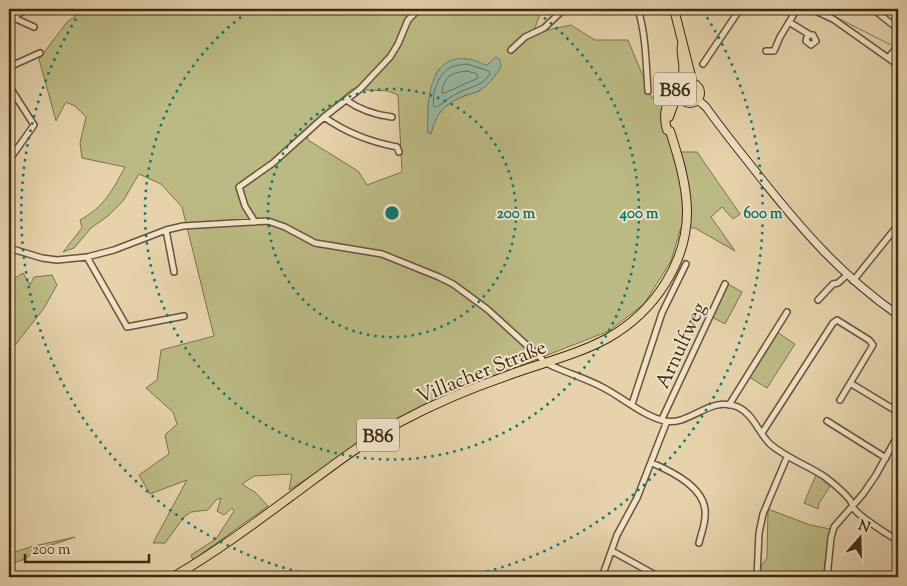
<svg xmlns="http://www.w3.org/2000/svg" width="907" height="586" font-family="'Sorts Mill Goudy',serif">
<rect width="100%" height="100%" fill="#e6d3ac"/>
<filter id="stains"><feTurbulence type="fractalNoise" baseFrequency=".004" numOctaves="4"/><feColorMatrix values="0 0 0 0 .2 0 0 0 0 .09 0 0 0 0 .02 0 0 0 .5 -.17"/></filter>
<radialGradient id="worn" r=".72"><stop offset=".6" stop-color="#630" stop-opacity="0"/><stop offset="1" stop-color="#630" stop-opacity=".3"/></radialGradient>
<path fill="#bcba84" stroke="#7d7249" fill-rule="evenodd" d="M86,9H542L533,33L571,25L595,40H628L652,98L667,92C659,120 663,125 673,152H697L740,214L733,219L722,207L711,217L735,251L695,228L681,227L671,261L644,304L609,331L448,394L413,412L289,490L292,474L254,476L242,484L256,493L268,506L193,560L191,555L216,539L234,511L232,508L224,515L217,511L221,498L216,500L208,510L191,512L184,517L165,543H153L187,480L150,494L139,475L169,454L165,435L177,424L173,412L146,388L157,380L161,350L214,336L182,207L161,184L139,174L123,201L108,216L91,228L74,248L63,252L82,228L80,220C104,207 112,191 125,167L82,158L80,143L86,117L75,106L66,102L56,121L39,59L67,22ZM496,57L480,91C453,99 438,105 431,133H428C427,109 428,92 438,70L487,66ZM352,89L388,91L398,95L402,172L367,185L358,171L308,140L306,129Z
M682 94a8 8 0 1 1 16 0a8 8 0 1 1-16 0Z
M23,273L30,285L34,277L52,275L57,285L44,308L9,353V282Z
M728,284L742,292L725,324L712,317Z
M777,332L795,344L767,388L749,377Z
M816,475L831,485L819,503L818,509L804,503Z
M768,509L810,525L830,529L823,577H759L761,566L767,558Z
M75,537L37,550L25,559L9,565V554L30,547Z"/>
<path fill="#97b9a5" stroke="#738069" d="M496,57L500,60L501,67C495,76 489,85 480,90C476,93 470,94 466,95C445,103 436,113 431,134L428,133C427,105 427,53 469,59C475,60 481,64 487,65Z"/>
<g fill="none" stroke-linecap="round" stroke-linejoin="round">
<path stroke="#6a725a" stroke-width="1" d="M467,64L489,71L490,74C483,85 473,86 462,91C453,95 445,101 437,107H434C431,94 438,74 451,67C455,65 462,65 467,64Z
M467,71L477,74L478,78L445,93H442C443,77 452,72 467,71Z"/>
<path stroke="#738069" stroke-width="1" d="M820,9L895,47"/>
<defs>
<path id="street" d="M638,9C646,35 646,64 648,91
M811,9L833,19L898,65
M873,9L898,29
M9,15L12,17L29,9
M12,17L34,27
M789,22L810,35H813L816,41L811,45L806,41L807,37L810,35
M511,50L525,37L544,28L564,9
M766,51H774L780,37L797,9
M888,58L898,46
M703,64L740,9
M9,67L40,53
M9,86L34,125L12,156L9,155
M346,100C360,110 376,115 392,117
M324,117C345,132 371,142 397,147L399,152
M255,222L245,206L239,187L273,163L324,117L360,89L390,57L398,44L408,20L419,9
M166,230L174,272
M9,248L42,258L57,260L87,257L114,250L166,230L183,226L268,221L285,227L315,243L382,254L439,277L453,284L487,309L542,359
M87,257L127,327L184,316
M853,281L898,225
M818,300L833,284L838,283L847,275
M550,365C567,373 585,378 602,387C622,397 643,416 665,421C690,426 710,395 738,407C754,415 758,432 770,444C786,458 807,465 825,477C834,484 843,491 850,500C852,503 853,507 855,510C864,520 886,533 898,541
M850,383L898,412
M632,404L662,313L686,264
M729,405L787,312
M662,419L725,284
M827,421L886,458
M762,433L833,323L837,320L869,340L873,345L840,400
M652,463C673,472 708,489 705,516C705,525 701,534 699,543
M612,551L659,577
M602,577L617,535L637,498L667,421
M757,577L759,533L763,514L787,457
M827,577L831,538L834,527L863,494L876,475L898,435"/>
<path id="secondary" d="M698,100L706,107C723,131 742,154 760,177C803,231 841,275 898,315"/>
<path id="primary" d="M674,9L691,76V84
M680 93a10 10 0 1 1 20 0a10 10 0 1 1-20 0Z
M669,117L674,103L681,97
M173,577C218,551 259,520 301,489C332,466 363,442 398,423C433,404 471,388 509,375C541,363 577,355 608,338C654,312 688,262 687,209C686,182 678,156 670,131L667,130C659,100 678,96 683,73C685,64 680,54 682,45"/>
</defs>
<use href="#street" stroke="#685436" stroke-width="8"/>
<use href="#secondary" stroke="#3e2a0e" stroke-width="9"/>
<use href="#primary" stroke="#3e2a0e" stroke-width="10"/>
<use href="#street" stroke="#efe2c9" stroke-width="5"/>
<use href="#secondary" stroke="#efe2c9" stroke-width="7"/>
<use href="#primary" stroke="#e6d3ac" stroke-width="8"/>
</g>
<g fill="none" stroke="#0f766e" stroke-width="2.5" stroke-dasharray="2.5 5">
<circle cx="392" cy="213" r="124"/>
<path d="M532 9A247 247 0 1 1 252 9"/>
<path d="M321 577A371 371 0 0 1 81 11M703 11A371 371 0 0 1 463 577"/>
</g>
<g text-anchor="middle" stroke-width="4" stroke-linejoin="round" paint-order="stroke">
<g fill="#efe2c9" stroke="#736146" stroke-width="1">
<rect x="654" y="72.5" width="42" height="33" rx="4"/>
<rect x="357" y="418.5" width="42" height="33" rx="4"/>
</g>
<g font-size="19" font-weight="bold" fill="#3e2a0e">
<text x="675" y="96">B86</text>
<text x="378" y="442">B86</text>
</g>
<g font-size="20" fill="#3e2a0e" stroke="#efe2c9">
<text transform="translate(680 345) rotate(-65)" y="7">Arnulfweg</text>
<text transform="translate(481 371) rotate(-22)" y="7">Villacher Straße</text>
</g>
</g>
<circle cx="392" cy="213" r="8" fill="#0f766e" stroke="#efe2c9" stroke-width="2.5"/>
<g font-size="15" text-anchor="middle" font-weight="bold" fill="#0f766e" stroke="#efe2c9" stroke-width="4" stroke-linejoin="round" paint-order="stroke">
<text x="516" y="218">200 m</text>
<text x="639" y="218">400 m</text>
<text x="763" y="218">600 m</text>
</g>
<rect width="907" height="586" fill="none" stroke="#e6d3ac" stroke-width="30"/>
<rect x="10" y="10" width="887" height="566" fill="none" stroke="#3e2a0e" stroke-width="2.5"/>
<rect x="15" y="15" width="877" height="556" fill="none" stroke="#3e2a0e"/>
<g transform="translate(860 538) rotate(20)" stroke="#efe2c9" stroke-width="4" paint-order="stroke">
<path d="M0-4L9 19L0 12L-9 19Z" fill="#3e2a0e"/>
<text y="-8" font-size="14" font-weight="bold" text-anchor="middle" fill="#3e2a0e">N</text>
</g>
<path d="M25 554v8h124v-8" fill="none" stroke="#3e2a0e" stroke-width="2.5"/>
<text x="32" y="554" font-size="15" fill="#3e2a0e" stroke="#efe2c9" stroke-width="4" paint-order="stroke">200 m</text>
<rect width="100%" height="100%" filter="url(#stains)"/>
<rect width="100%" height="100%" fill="url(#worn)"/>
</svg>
